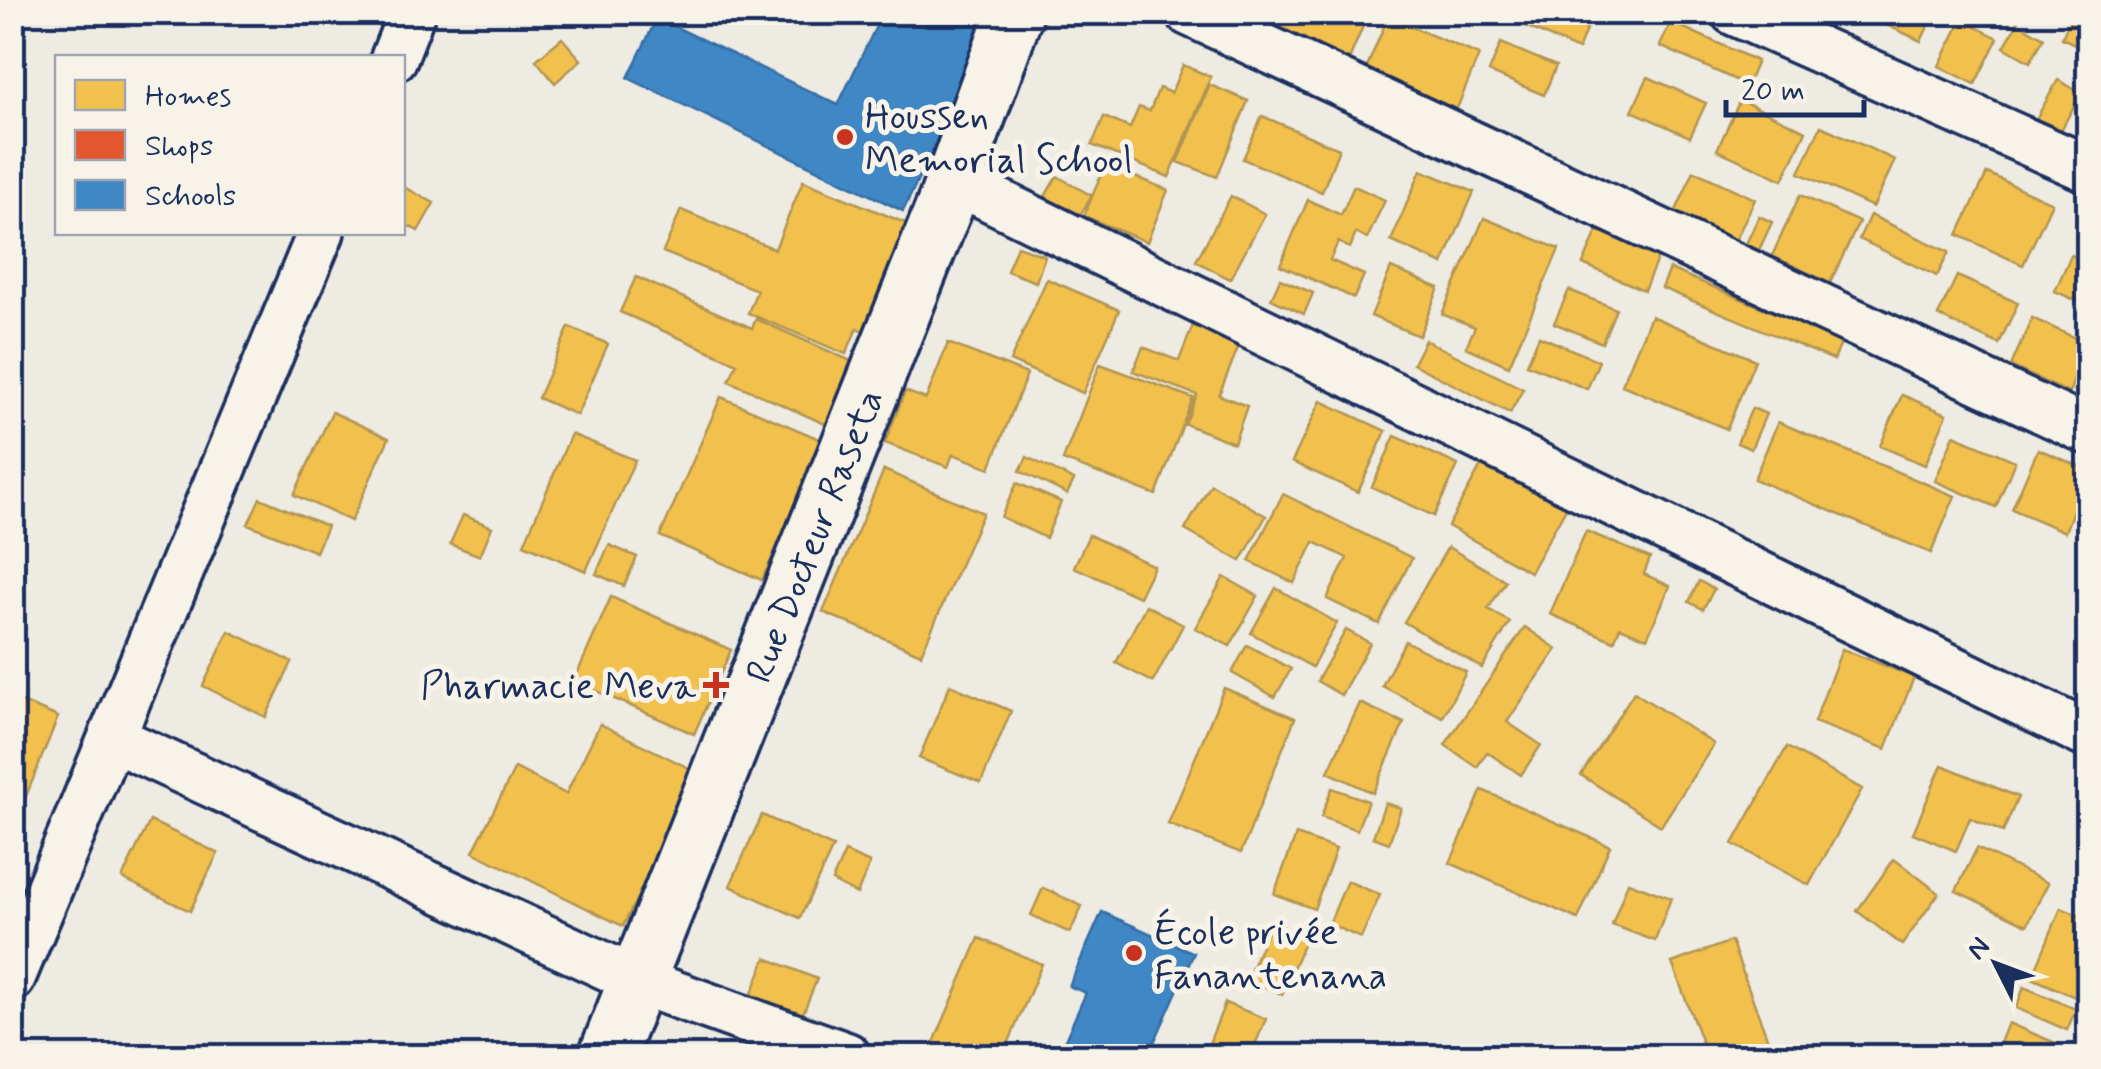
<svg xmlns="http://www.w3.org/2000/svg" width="2101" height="1069" font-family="Mynerve,sans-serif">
<rect width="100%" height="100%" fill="#eeebe2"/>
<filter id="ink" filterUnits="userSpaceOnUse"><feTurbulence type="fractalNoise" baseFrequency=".01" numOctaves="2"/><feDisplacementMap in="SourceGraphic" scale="20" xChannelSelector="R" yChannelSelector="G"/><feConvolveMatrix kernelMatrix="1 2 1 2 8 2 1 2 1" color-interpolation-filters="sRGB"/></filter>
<g filter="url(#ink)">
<path fill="#f2c14e" stroke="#b29553" stroke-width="2.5" d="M1207,12H1369L1345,69Z
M1495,12H1593L1578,50Z
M1859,12H1935L1921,41Z
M2073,12H2088V50L2062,38Z
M1388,17L1479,55L1456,111L1364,74Z
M1962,20L1998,38L1975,84L1939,66Z
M1671,22L1757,61L1747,85L1660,46Z
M2018,23L2044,38L2030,62L2004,47Z
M562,38L581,60L555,83L536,60Z
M1501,43L1556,66L1544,95L1489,72Z
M1183,65L1211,77L1169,177L1092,145L1104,117L1130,128L1139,107L1150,111L1159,88L1171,93Z
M1648,77L1706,103L1690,137L1632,111Z
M2058,80L2081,93L2060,132L2036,119Z
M1210,85L1248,101L1217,177L1178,162Z
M1740,100L1806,131L1783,180L1717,150Z
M1262,116L1339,149L1322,192L1243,159Z
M1821,126L1895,160L1873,207L1799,173Z
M1105,165L1168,190L1147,242L1084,216Z
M1421,170L1474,192L1443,264L1391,241Z
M1694,171L1755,199L1735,241L1675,213Z
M1987,173L2052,203L2023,265L1958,235Z
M1057,176L1092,196L1077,220L1043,200Z
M803,181L915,227L869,334L857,328L846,354L748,313L757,290L663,252L681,210L775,249Z
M402,186L434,203L418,231L402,222Z
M1354,186L1385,200L1367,239L1356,233L1350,248L1338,242L1330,260L1364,275L1354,298L1280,265L1308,200L1341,215Z
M1800,195L1859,222L1830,283L1772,256Z
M1231,196L1265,214L1230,279L1196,261Z
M1870,215L1949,252L1937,276L1859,239Z
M1759,216L1772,222L1759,250L1746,244Z
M1484,218L1559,249L1509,366L1466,347L1475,327L1442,314Z
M1598,229L1659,255L1644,290L1583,264Z
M1017,246L1045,256L1036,282L1007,271Z
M2071,255L2088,263V306L2055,291Z
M1391,268L1439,288L1419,336L1371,316Z
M1670,269L1842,341L1834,360L1662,288Z
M1957,276L2018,303L1999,344L1938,316Z
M636,277L752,328L756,319L860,365L832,427L729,381L737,363L620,312Z
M1047,279L1119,310L1083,393L1010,361Z
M1280,279L1313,293L1304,314L1271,299Z
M1569,290L1616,309L1602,343L1554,323Z
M1651,316L1755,360L1727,429L1622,385Z
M2032,318L2088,344L2069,393L2011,366Z
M1195,320L1242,338L1219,395L1247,406L1234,443L1185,424L1197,395L1133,371L1143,347L1179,361Z
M569,327L608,344L577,415L538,398Z
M1539,336L1599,361L1587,389L1527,364Z
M1425,340L1523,389L1510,413L1413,364Z
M948,343L1027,374L990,468L953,454L948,467L885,443L905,391L926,399Z
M1100,364L1193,398L1156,495L1063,460Z
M2088,376V410L2076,404Z
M1902,395L1947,414L1925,465L1880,446Z
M721,397L824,441L762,580L660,536Z
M1321,401L1386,431L1358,492L1292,462Z
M1752,408L1766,414L1751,449L1737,443Z
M332,412L389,438L351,521L294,495Z
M1778,422L1955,496L1931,553L1754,479Z
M571,434L635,460L586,571L524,544Z
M1954,435L2015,461L1996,507L1935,481Z
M1395,436L1458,465L1434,516L1372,487Z
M1491,448L1574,494L1530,572L1448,526Z
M2038,449L2088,470L2065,532L2012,509Z
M1027,457L1074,480L1067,494L1020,471Z
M884,470L983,513L921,654L823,612Z
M1017,483L1061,502L1046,538L1001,517Z
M1211,484L1266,516L1241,561L1185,530Z
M1283,494L1412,558L1379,624L1327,599L1347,558L1314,542L1294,583L1249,561Z
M260,498L327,526L316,552L248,524Z
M463,515L492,527L480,556L450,544Z
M1586,531L1650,558L1644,574L1670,586L1647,638L1620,627L1614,641L1550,614Z
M1089,535L1154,566L1139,597L1074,567Z
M609,545L637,557L624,586L596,574Z
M1448,547L1506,581L1488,609L1510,622L1482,668L1404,622Z
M1224,577L1258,596L1230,646L1195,628Z
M1699,581L1714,589L1703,609L1689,602Z
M1276,588L1337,623L1312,667L1251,633Z
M611,597L731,650L694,734L574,681Z
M1146,605L1183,625L1153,682L1116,663Z
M1525,627L1557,649L1507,722L1541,745L1521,775L1487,752L1477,767L1445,745Z
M1346,630L1370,643L1341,695L1317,681Z
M229,631L292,662L266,717L203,686Z
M1405,641L1466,672L1443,717L1382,686Z
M1247,645L1291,669L1275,697L1232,673Z
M1842,649L1914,677L1886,749L1814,722Z
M950,685L1011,711L981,783L919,758Z
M1224,688L1295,718L1241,853L1168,824Z
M1634,692L1714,744L1661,826L1581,775Z
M17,700L58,717L12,831V711Z
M1360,703L1404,723L1373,793L1328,772Z
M600,724L699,773L623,926L473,852L515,768L566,794Z
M1787,747L1862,789L1809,885L1733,844Z
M1942,765L2018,797L2003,832L1970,818L1956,851L1913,833Z
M1332,788L1368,801L1357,830L1321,817Z
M1482,790L1610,846L1578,919L1450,863Z
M1385,803L1401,808L1389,843L1373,837Z
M762,815L833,847L800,918L730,886Z
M150,821L218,853L190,911L122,878Z
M1296,835L1336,849L1314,909L1274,894Z
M1977,848L2048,883L2027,925L1956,891Z
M845,852L870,863L857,894L832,881Z
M1894,859L1939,893L1902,945L1857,911Z
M1347,881L1380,895L1361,938L1329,924Z
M1628,882L1671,898L1655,941L1612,925Z
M1043,888L1082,906L1070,933L1031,915Z
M2061,908L2088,919V984L2082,1000L2032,978Z
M1271,922L1306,938L1282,994L1247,979Z
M979,938L1042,964L1003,1056H936L929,1054Z
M1731,941L1774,1056H1707L1672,963Z
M766,958L817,979L802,1016L751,996Z
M2024,987L2076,1009L2067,1030L2016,1008Z
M1225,1003L1266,1019L1250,1056H1233L1208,1046Z
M2008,1023L2058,1044L2053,1056H2031L2000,1043Z"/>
<path fill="#e4572e" stroke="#a84b3c" stroke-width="2.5" d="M2088,493V524L2077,520Z"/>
<path fill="#3f88c5" stroke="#346da6" stroke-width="2.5" d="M883,12H999L903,211L628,78L657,18L838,105Z
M1102,912L1194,953L1148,1056H1078L1061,1049L1086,993L1069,986Z"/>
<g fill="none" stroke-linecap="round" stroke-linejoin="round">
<defs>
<path id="minor" d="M1188,12L2088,431
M1734,12L2088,169
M394,58L412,12
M953,180L2088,735
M112,738L638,981L847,1056
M12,978L321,232"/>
<g id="secondary">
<path id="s1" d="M607,1056L945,205L1015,12"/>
</g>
</defs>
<use href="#minor" stroke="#1b2f5e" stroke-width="52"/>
<use href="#secondary" stroke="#1b2f5e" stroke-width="62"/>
<use href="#minor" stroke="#f7f3e8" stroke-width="45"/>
<use href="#secondary" stroke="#f7f3e8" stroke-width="55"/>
</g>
</g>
<g fill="#c8321e" stroke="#f7f3e8" stroke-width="4">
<circle cx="845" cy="137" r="10"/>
<path d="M711 670h10v10h10v10h-10v10h-10v-10h-10v-10h10z"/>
<circle cx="1134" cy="953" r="10"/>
</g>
<g text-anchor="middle" stroke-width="10" stroke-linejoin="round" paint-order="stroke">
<g font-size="38" fill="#1b2f5e" stroke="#f7f3e8" text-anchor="start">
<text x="865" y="128">Houssen<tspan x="865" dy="44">Memorial School</tspan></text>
<text x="696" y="698" text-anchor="end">Pharmacie Meva</text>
<text x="1154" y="944">École privée<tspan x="1154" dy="44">Fanantenana</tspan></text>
</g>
<g font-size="38" fill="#1b2f5e" stroke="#f7f3e8">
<text dy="13" stroke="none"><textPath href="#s1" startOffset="560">Rue Docteur Raseta</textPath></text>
</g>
</g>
<rect width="2101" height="1069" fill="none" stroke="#f7f3e8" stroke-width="50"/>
<rect x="25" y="25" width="2051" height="1019" fill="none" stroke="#1b2f5e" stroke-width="4" filter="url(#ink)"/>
<rect x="55" y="55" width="350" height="180" fill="#f7f3e8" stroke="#9fa5b1" stroke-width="2.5"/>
<rect x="75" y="80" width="50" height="30" fill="#f2c14e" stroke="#9fa5b1" stroke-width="2.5"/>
<text x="145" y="105" font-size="30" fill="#1b2f5e">Homes</text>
<rect x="75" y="130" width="50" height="30" fill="#e4572e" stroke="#9fa5b1" stroke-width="2.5"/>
<text x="145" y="155" font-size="30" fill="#1b2f5e">Shops</text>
<rect x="75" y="180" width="50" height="30" fill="#3f88c5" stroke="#9fa5b1" stroke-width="2.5"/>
<text x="145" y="205" font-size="30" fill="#1b2f5e">Schools</text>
<g transform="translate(1996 964) rotate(312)" stroke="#f7f3e8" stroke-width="8" paint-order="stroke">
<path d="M0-8L18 38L0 25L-18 38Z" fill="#1b2f5e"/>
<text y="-15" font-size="28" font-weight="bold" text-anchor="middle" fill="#1b2f5e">N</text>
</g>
<path d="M1726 100v15h138v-15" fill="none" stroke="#1b2f5e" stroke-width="5"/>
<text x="1741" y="100" font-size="30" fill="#1b2f5e" stroke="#f7f3e8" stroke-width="8" paint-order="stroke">20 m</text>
</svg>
